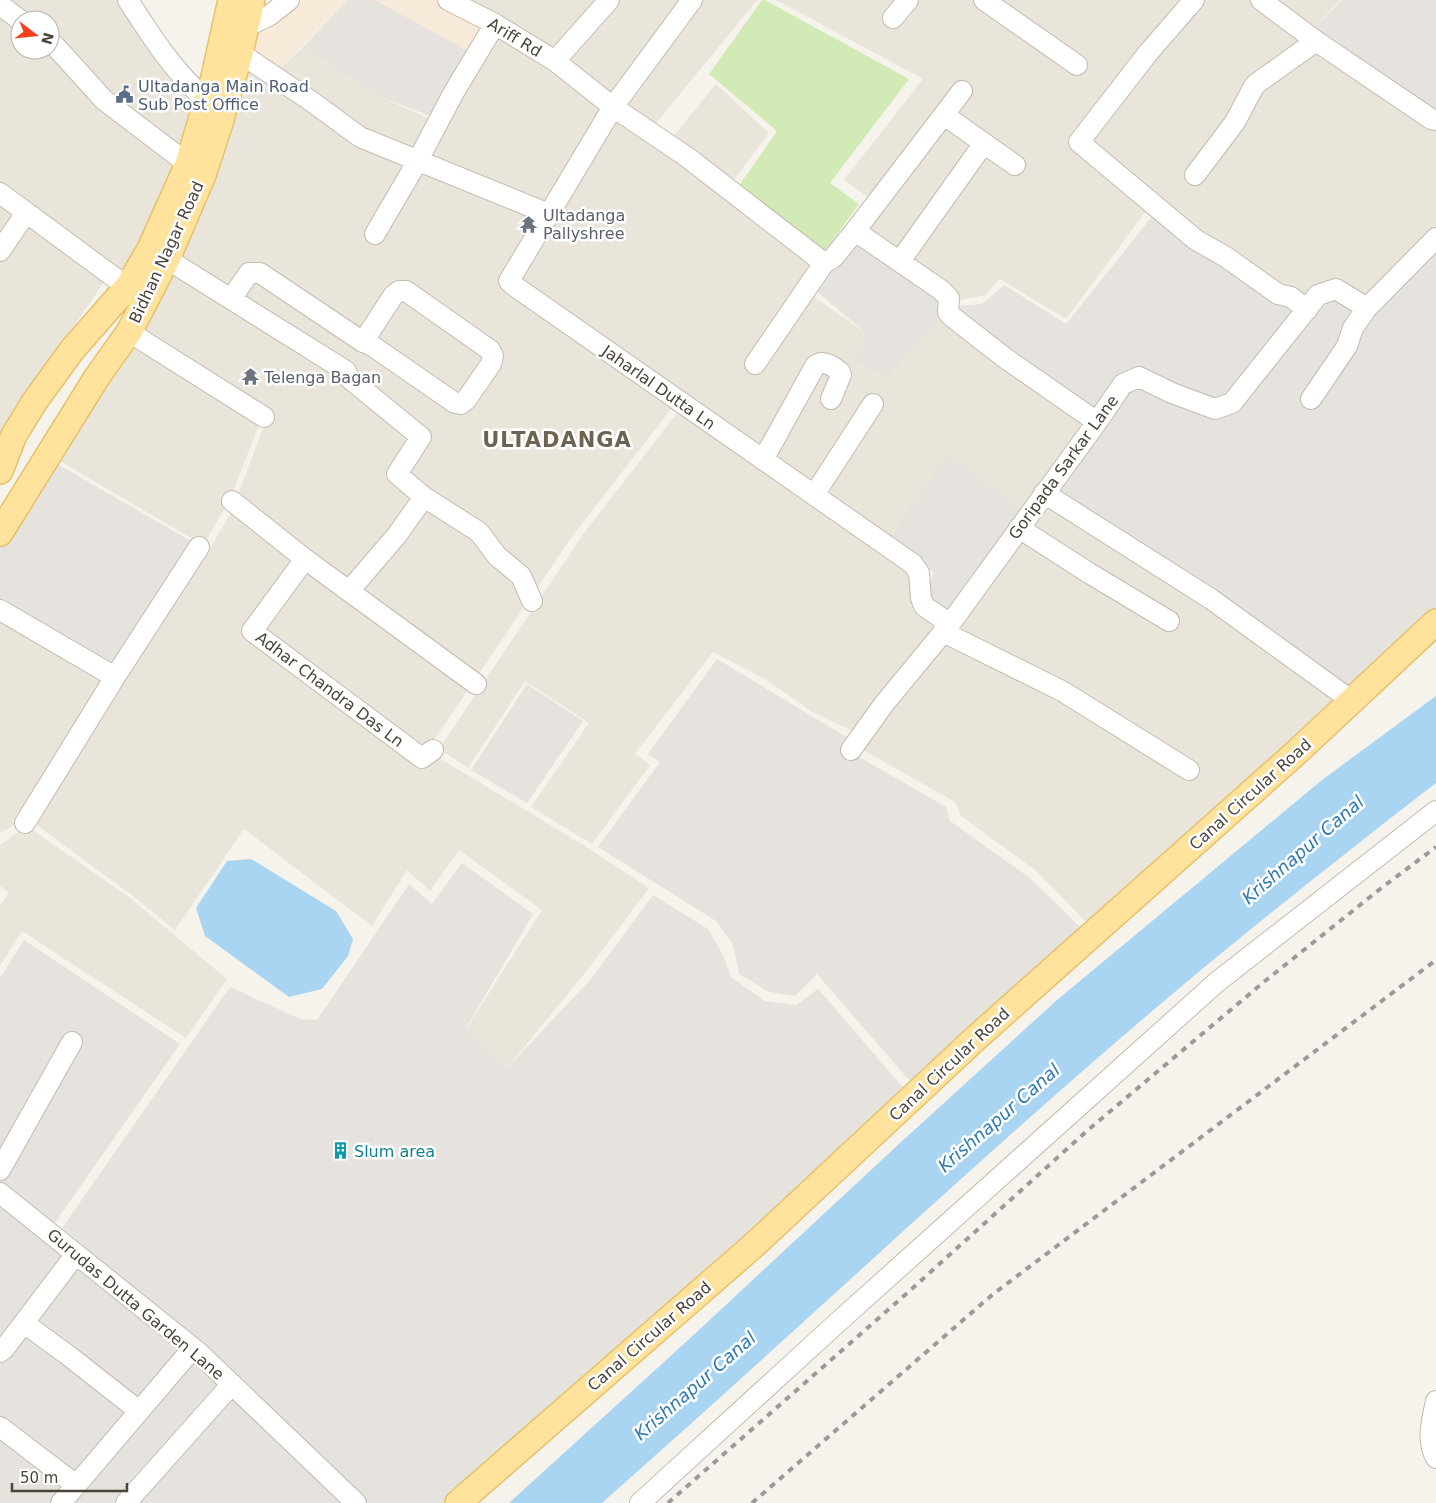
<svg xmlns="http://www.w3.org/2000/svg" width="1436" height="1503" font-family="'DejaVu Sans',sans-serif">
<rect width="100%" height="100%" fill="#f6f3ec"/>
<path fill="#eae5da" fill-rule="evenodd" d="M0,0H122L208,102L137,289L0,187ZM20,20H50V50H20Z
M459,0H602L555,54Z
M621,0H757L653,127L567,61Z
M776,0H1190L1078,136L1149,207L1066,319L1000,279L985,295L961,300L863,227L882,207L844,180L923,79Z
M1204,0H1255L1436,126V233L1367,301L1307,300L1301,292L1282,290L1197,233L1087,140Z
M1270,0H1340L1311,32Z
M496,28L609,109L548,210L364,135L276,72L302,48L379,96L434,121Z
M237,53L356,143L542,215L499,283L674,405L571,538L436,737L424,750L256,630L310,559L236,500L268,415L129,323Z
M716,84L769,133L723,194L816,264L800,287L867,334L853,361L942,316L1087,420L1025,512L888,539L511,281L616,114L668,143Z
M0,199L106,279L44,370L0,447Z
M121,332L261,420L229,501L204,544L198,542L48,454Z
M682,407L925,575L946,622L859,734L812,712L767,680L713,652L635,754L650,765L592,844L531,807L589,723L525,681L468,768L439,749L584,533Z
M1044,503L1193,595L1342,700L1092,928L1035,870L961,816L955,802L858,747Z
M235,506L300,558L247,632L436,756L588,848L649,888L585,973L507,1068L466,1029L542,910L459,850L430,891L407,870L372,926L244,829L175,930L129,893L30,820L207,553Z
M0,615L110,677L23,820L0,833Z
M27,826L130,898L227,979L186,1038L22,931L0,966V906L9,893L0,886V845Z"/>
<path fill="#f7ead8" d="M298,0H347L276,72L234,41Z
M375,0H438L487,25L472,53Z"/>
<path fill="#e6e2dd" d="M347,0H375L472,53L435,118L379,96L302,48Z
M1342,0H1436V114L1311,32Z
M1154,214L1274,301L1323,302L1341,298L1360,310L1436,246V612L1351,693L1052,489L1105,429L958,315V306L982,304L1004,285L1066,324Z
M858,236L945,297L942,316L886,378L853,361L867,334L814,289Z
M947,454L1025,512L951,616L925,597L934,573L888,539Z
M47,458L196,544L114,671L0,606V530Z
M717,659L853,741L847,750L946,807L950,821L1030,878L1086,933L916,1088L817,974L795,996L769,992L739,974L733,945L716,921L598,847L660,762L648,754Z
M527,684L583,721L527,803L471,770Z
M462,863L533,914L466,1028L507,1068L591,979L653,895L708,929L723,955L731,977L765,1001L796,1005L818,989L907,1092L450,1503H365L210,1351L62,1228L230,987L300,1019L317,1020L409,884L432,904Z
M24,940L180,1044L52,1227L0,1188V978Z
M0,1201L237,1397L347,1503H0Z"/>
<path fill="#d2eab5" d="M762,0H765L909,79L830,183L859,204L823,254L736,190L777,131L709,74Z"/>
<path fill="#a9d4f2" d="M1436,696V783C1322,871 1209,961 1101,1055C932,1202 770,1355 602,1503H509L686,1342L899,1144L1057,1000L1322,780Z
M251,859L336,911L353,939L348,956L322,989L289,997L205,936L196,908L227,861Z"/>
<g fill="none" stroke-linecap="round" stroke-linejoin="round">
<defs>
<path id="minor" d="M128,0C153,39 172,69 207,101
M448,0L495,24L555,61L613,107L687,157L824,263
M692,0L613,107L509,281L513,285L913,564L919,573L921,598L924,606L950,624
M984,0L1077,65
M1194,0L1148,53L1079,142L1196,240L1226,257L1278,294L1291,297L1307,310
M1261,0L1316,41L1431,119L1436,120
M0,5L20,20
M893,18L908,0
M246,27L270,15L289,0
M50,42L56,47L104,100L188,164
M240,53L311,101L360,137L549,214
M555,61L609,0
M944,115L1015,165
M1195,175L1235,122L1253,88L1256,84L1316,41
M0,193L115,278L142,291
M855,231L941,290L949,298L948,312L951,316L1005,358L1097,422
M375,234L417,162L454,92L495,24
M0,251L26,213
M167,259L346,371L349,378L421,437L397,474L424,497L479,532L497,556L521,576L532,601
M900,261L984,143
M231,299L249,273H260L363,342L371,345L455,403L461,404L466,400L491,364L493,356L490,350L406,291H399L393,296L363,342
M129,332L264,417
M755,364L824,263L833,258L855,231L962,91
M1311,399L1347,346L1353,328L1367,308L1436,238
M763,460L815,366C823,359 833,366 840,372L841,375L831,399
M1044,493L1211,599L1352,701
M814,495L873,404
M232,501L305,559L252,631L422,758L433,750
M1019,528L1089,573L1169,621
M305,559L476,684
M349,591L397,535L424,497
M0,610L115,677
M943,632L1062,691L1189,770
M851,750L884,704L950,624L1097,422L1123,384L1139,377L1172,393L1215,409L1232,403L1318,295L1336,289L1367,308
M25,823L115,677L199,547
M0,1170L72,1042
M0,1193L198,1352L356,1503
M24,1323L69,1356L139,1411
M0,1352L4,1349L76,1254
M1436,1401C1432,1420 1426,1440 1436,1458
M0,1427L76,1485
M61,1503L193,1348
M126,1503L232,1384
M640,1503L837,1323L1217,982L1436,811"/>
<path id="major" d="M0,471L14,435L35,401L72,350L129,285L150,249L188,164L214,77L231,0
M0,533L97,377L129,332L167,259L203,175L220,123L240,53L252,0
M458,1503L754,1245L976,1038L1298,751L1436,622"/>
</defs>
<use href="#minor" stroke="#c2bbae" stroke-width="22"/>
<use href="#major" stroke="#e6c16a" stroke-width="28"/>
<use href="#minor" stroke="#fff" stroke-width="20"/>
<use href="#major" stroke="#ffe39c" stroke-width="25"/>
<path stroke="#9a9a9a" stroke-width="4" stroke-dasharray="6 6" stroke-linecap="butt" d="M668,1503L905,1295L1088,1130L1265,981L1380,889L1436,847
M752,1503L992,1295L1436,960"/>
</g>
<defs>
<symbol id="civic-bare" viewBox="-9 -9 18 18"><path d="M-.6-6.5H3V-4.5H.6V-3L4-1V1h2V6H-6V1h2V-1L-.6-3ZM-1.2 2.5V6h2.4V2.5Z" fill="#5c6f8a" stroke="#fff" stroke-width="2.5" paint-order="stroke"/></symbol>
<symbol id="temple-bare" viewBox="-9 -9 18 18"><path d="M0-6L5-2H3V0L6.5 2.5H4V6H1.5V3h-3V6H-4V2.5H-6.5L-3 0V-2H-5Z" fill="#6b7280" stroke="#fff" stroke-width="2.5" paint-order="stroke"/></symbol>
<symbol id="building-bare" viewBox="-9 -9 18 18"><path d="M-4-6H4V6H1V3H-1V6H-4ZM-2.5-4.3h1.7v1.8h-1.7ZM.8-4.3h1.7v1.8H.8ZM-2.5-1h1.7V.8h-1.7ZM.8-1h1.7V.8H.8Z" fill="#0f9aa8" stroke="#fff" stroke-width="2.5" paint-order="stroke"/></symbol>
</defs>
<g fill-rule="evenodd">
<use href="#civic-bare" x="112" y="82" width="25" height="25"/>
<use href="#temple-bare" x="516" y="212" width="25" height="25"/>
<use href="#temple-bare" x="238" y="364" width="25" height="25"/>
<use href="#building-bare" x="328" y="1138" width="25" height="25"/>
</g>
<g text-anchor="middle" stroke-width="5" stroke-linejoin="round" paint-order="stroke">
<g font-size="16" fill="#4b4439" stroke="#fff">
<text transform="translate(515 37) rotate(31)" y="6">Ariff Rd</text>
<text transform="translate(166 252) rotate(-65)" y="6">Bidhan Nagar Road</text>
<text transform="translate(659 387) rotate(35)" y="6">Jaharlal Dutta Ln</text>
<text transform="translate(1063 467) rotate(-54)" y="6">Goripada Sarkar Lane</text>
<text transform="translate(330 689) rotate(37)" y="6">Adhar Chandra Das Ln</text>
<text transform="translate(1250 794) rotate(-42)" y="6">Canal Circular Road</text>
<text transform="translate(949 1064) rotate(-43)" y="6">Canal Circular Road</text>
<text transform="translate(136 1304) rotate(40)" y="6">Gurudas Dutta Garden Lane</text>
<text transform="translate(649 1336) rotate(-41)" y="6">Canal Circular Road</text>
</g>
<g font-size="16" fill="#4e5e75" stroke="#fff" text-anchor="start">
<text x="138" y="92">Ultadanga Main Road<tspan x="138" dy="18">Sub Post Office</tspan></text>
</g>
<g font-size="16" fill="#5b616d" stroke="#fff" text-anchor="start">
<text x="543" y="221">Ultadanga<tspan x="543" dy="18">Pallyshree</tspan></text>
<text x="264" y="383">Telenga Bagan</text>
</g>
<g font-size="16" fill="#0d838f" stroke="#fff" text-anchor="start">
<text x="354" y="1157">Slum area</text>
</g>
<g font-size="18" font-style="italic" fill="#2e7ab2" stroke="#fff">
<text transform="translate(1303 850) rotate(-41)" y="6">Krishnapur Canal</text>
<text transform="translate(999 1118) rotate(-41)" y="6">Krishnapur Canal</text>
<text transform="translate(695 1386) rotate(-41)" y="6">Krishnapur Canal</text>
</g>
<g font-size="21" font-weight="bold" letter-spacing="1" fill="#6e6250" stroke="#fff">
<text x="557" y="447">ULTADANGA</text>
</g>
</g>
<g transform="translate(35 35) rotate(106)"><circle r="24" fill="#ffffff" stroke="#b7b4b0"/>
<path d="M0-4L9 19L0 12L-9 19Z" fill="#fc3f1d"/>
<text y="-8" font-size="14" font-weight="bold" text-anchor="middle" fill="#4b4439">N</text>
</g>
<path d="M12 1483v8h115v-8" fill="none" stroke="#4b4439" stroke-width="2.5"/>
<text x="20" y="1483" font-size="15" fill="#4b4439" stroke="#ffffff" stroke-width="4" paint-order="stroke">50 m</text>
</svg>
